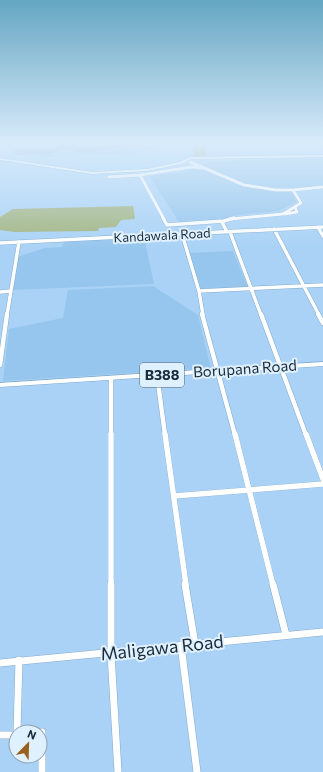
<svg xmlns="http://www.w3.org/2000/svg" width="323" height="772" font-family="Commissioner,sans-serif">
<rect width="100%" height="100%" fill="#a9d2f6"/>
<path fill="#96c6ed" d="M62,142H167L169,143L168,145L135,153L59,155L57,157H39L40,154L20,153L17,155H10L15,151L20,149L52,150L53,144Z
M323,157V186L289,189L297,202L278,211L230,216L226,219L179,222L149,176L186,172L207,162Z
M144,237L154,284L12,290L17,257L45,248L62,247L64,241Z
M233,251L248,288L200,291L189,253Z
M153,286L198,315L211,368L3,381L9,329L63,318L68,290Z"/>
<path fill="#a0b37e" d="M193,146H206V157H193Z
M133,206L135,219L121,220L116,227L99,228L98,231L14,232L0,230V217L13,209Z"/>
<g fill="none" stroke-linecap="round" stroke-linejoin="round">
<path fill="#84a6c5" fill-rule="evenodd" d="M57,142C69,142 75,148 87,148C103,147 117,142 133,142L132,144L94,152H76L65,149L49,154L18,155L14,152L15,150C29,147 47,153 60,145Z"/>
<defs>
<path id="minor-far4" d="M190,162L244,185L276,190H293
M140,175L164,219
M109,177L140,175L191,167L202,168
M285,214L297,212L295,207
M231,219L283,214L301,203L293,190L323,187"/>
<path id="minor-far3" d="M163,218L167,225L224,221L234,218
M222,222L227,232
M318,227L323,236
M274,229L319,315
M230,232L261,315
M182,234L199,291L203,315
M0,243L323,227
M199,291L323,285
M0,292L11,291
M7,315L19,242"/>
<path id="minor-far2" d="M202,314L235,435
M261,314L306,435
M318,314L323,323
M0,365L7,314
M157,375L165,435
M111,378V435"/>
<path id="minor-far1" d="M111,434V585
M165,434L186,585
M235,434L273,585
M306,434L323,479
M174,496L323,484"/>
<path id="minor" d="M111,584V654L118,772
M185,584L195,644
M273,584L286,635
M181,645L197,772
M0,663L323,632
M17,732L19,660
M40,732H42V772
M0,735H16"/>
<path id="primary" d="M323,155V157L192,159L181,164L147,171L92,174L0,160V158L92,172L147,169L179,162L191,157Z
M323,362V366L0,387V383Z"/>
</defs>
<use href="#minor-far4" stroke="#83abcd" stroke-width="3.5"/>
<use href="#minor-far3" stroke="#83abcd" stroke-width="4.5"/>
<use href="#minor-far2" stroke="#83abcd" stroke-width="5.5"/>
<use href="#minor-far1" stroke="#83abcd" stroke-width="6"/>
<use href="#minor" stroke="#83abcd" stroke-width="8"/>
<use href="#primary" stroke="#83abcd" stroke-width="1"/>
<use href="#minor-far4" stroke="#fff" stroke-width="3"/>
<use href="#minor-far3" stroke="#fff" stroke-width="3.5"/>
<use href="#minor-far2" stroke="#fff" stroke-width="4.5"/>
<use href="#minor-far1" stroke="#fff" stroke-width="5.5"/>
<use href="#minor" stroke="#fff" stroke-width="7"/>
<use href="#primary" fill="#fff" fill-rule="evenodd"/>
</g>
<linearGradient id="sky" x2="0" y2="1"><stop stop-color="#65a6c2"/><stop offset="0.57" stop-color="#d8ebfb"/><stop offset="1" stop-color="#d8ebfb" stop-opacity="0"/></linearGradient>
<rect width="323" height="250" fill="url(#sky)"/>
<g text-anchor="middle" stroke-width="4" stroke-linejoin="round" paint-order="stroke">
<g font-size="13" fill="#1a2a37" stroke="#dff0ff">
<text transform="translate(162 235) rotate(-3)" y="5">Kandawala Road</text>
</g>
<rect fill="#dff0ff" stroke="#556573" stroke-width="1" x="140" y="363" width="44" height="24" rx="3"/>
<g font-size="14" font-weight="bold" fill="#1a2a37">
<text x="162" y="380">B388</text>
</g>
<g font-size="15" fill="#1a2a37" stroke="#dff0ff">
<text transform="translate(245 369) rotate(-4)" y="5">Borupana Road</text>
</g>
<g font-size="18" fill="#1a2a37" stroke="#dff0ff">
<text transform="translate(162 648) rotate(-6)" y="6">Maligawa Road</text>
</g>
</g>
<g transform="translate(28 744) rotate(23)"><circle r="19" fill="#dff0ff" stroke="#90a1af"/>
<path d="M0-3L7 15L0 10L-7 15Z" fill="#995f1d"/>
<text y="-6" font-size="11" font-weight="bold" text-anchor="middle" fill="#1a2a37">N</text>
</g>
</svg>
